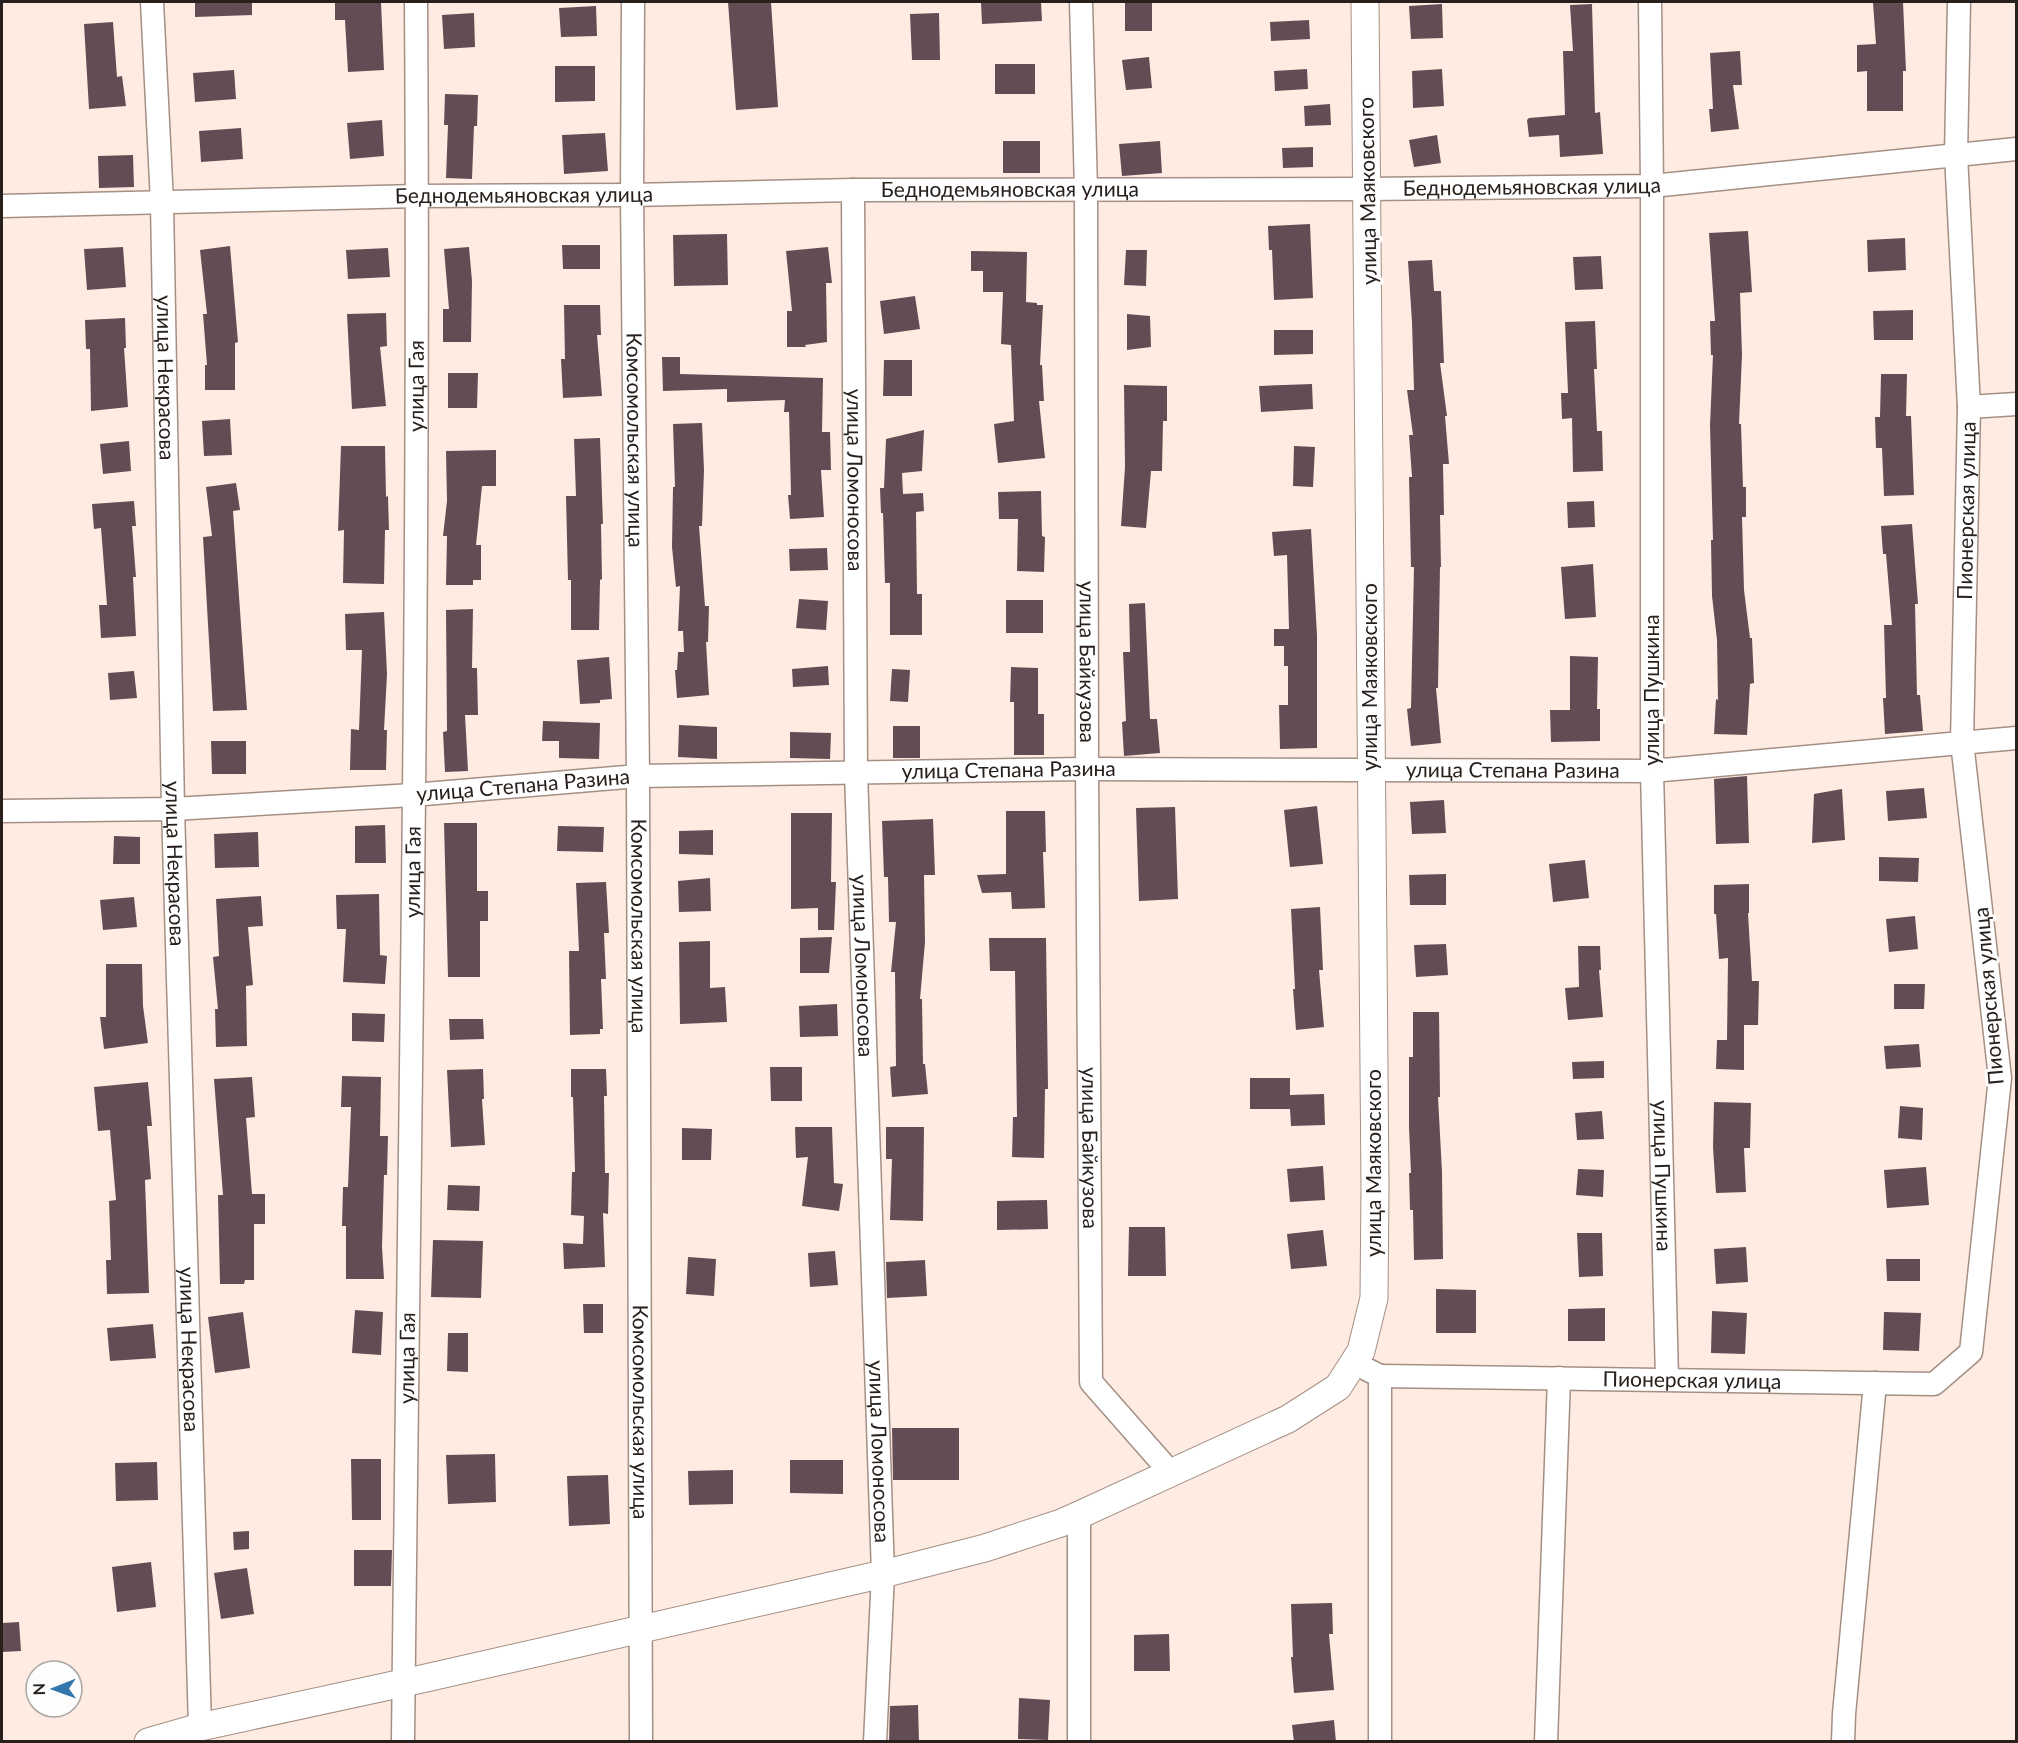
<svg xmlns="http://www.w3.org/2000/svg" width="2018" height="1743" font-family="Lato,sans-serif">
<rect width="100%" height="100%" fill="#feece2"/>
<path fill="#634d54" d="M195,2H252V15L195,17Z
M335,2H381L384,70L348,72L345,20H335Z
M728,2H771L778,107L736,110Z
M981,2H1041L1042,21L982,24Z
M1125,2H1152V31H1125Z
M1903,2L1906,71H1903V111H1867V71L1857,72V45L1876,44L1873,3Z
M1442,4L1443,38L1411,39L1409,6Z
M1592,4L1595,113L1600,112L1603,154L1560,157L1559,135L1529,137L1527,120L1529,118L1565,115L1563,51H1573L1570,5Z
M596,6L597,36L561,37L559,8Z
M474,13L475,47L444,49L442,15Z
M939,13L940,60H912L910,14Z
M1309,20L1310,39L1271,41L1270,22Z
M113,22L117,77L122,76L126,106L89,109L84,24Z
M1740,51L1742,85H1733L1739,129L1711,132L1709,109H1713L1710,53Z
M1149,57L1152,88L1126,90L1122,60Z
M995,64H1035V94H995Z
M555,66H595V101L555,102Z
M1307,69L1308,89L1275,91L1274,71Z
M1442,69L1444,106L1413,108L1412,71Z
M234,70L236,99L195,102L193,73Z
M445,94L478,95L477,126H474L472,179L446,178L448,125H444Z
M1330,104L1331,125L1305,126L1304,106Z
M382,120L384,156L350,159L347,123Z
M241,128L243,159L201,162L199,131Z
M605,133L608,171L564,174L562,135Z
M1437,135L1441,163L1414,167L1409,140Z
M1003,141H1040V173H1003Z
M1160,141L1162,173L1122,176L1119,144Z
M1313,147V167L1283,168L1282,148Z
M133,155L134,187L99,188L98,156Z
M1310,224L1313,298L1274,300L1272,250H1269L1268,226Z
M1748,231L1752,292L1740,293L1742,355L1739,424H1741L1743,487H1746V517H1742L1744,590L1750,638H1752L1754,683L1750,684L1747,735L1714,734L1716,699L1718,700L1717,640L1712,596L1711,540H1713L1710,425L1713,355H1711L1710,321H1715L1709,233Z
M727,234L728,285L674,286L673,235Z
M1905,238L1906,270L1868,272L1867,240Z
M562,245H600V269H563Z
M230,246L238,342L235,343V390H205V365H207L203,314H207L200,250Z
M123,247L126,287L87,290L84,249Z
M469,247L472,281L471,342H443V309H449L444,249Z
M828,247L832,283H826L827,342L805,345L806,347H787V311H792L786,251Z
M388,248L390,277L348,279L346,250Z
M1126,250H1147L1146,286L1124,285Z
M971,251L1027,252L1026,302L1037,303V305H1043L1040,365H1042L1044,401H1039L1045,458L998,463L994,424L1014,421L1011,345L1001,344L1003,292H983V271H971Z
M1601,256L1603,289L1575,290L1573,257Z
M1432,260L1434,291H1441L1444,363H1440L1447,416H1445L1449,464H1443L1444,515H1440L1441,567H1440L1438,688H1436L1441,743L1411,746L1407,709L1411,708L1414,567H1411L1409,477H1412L1409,435H1413L1407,390H1414L1412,322L1408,261Z
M915,296L920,329L884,334L880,301Z
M564,305H600L601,335H597L602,396L563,398L561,359H565Z
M1913,310V340H1874L1873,311Z
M386,313L387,346L380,347L386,406L352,409L347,314Z
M1127,314L1150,316L1151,347L1127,350Z
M125,318L126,348H124L128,407L91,411L90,349H86L85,320Z
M1595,321L1597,369H1594L1597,431H1602L1603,471L1573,472L1572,418L1562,419L1561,393H1568L1565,322Z
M1274,330H1313V354L1274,355Z
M662,357H680V374L823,378L822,432H830L831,470H821L824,517L790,519L788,495H791L789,412H784L785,400L727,402V389L663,391Z
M884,360H912V396H883Z
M448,373H478L477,408H448Z
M1881,374H1907L1906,416H1911L1914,495L1884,496L1882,448H1876L1875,417H1880Z
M1312,384L1313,409L1261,412L1259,386Z
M1124,385L1167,386V421H1163L1162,471H1151L1146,528L1121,526L1125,467Z
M230,419L232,455L204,456L202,421Z
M702,423L704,470L702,526H699L705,606H709L708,642H706L709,695L677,698L675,670H677L678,652H684L683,631H678L680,586L676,587L672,547L673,487H675L673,424Z
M924,430L922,471L902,473L903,494L923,493L924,511L916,512L917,594H922V635H890V583H885L883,513H881L880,488H884L886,439Z
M600,438L603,524H601L602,579L600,580L599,630H571V580H568L566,496H576L574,439Z
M129,441L131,471L103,474L100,444Z
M341,446H385L386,497L388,496L389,530H385L384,584L343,583L344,530L338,531Z
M1294,446L1315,447L1313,487L1293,486Z
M496,450V486H482L476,545H481V580H473V585H446L447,536H443L447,501L446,451Z
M236,483L240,510L233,511L247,710L213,711L203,537L212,536L206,487Z
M1041,491L1042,536L1045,537L1044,572L1017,571L1018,519H999L998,492Z
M134,501L136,526H132L136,577H133L136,636L101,638L99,605H107L101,528L94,529L92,504Z
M1594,501L1595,527L1568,528L1567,502Z
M1912,524L1918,604H1915L1917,695H1920L1923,731L1885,734L1883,698H1886L1884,625H1892L1886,554H1883L1881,526Z
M1311,529L1317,635V748L1280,749L1279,705H1288V666H1284V646H1274V629H1289L1287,555L1274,556L1272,532Z
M827,548L828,570L790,571L789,549Z
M1593,564L1596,617L1565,619L1561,567Z
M799,599L828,601L826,630L796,628Z
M1006,600H1043V633H1006Z
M1145,603L1150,719H1157L1160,753L1124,756L1122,722L1126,721L1123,652H1130L1129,604Z
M473,609L472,668H477L478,715H465L468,771L445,772L443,732L447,731L446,610Z
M384,612L387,674L384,730H387L386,770H350L351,729L359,730L362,650H346L345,614Z
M1570,656L1598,657L1597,709H1600V741L1551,742L1550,710H1570Z
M609,657L612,699L600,700V703L580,704L577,660Z
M828,666L829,685L793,687L792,669Z
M1011,667L1038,668V714H1044V755H1014V702H1010Z
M892,669L910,670L908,702L890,701Z
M134,671L137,698L110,700L108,673Z
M543,721L600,723L599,759L559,758V741H542Z
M679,725L717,727V759L678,757Z
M893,726H920V758H893Z
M790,732L831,733L830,759L790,758Z
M211,741H246V774H212Z
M1747,776L1749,843L1716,844L1714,779Z
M1924,788L1927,818L1888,821L1886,791Z
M1842,789L1845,840L1812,843L1814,794Z
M1444,800L1446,833L1412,834L1410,802Z
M1317,806L1323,864L1290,867L1284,810Z
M1175,807L1178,899L1139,901L1136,808Z
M1006,811H1045L1046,852H1043L1045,908L1012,909L1011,892L982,893L977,875L1006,874Z
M791,813H832L831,882H836L834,930H818V908L791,909Z
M933,819L935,875H924L925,942L920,999H922L923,1064H925L928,1094L892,1097L890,1067L896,1066L895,972H891L896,922H889L888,877H884L882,821Z
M444,823H477V891H488V921H480V977H448Z
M385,825L386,863H355V826Z
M558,826L604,827L603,852L557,851Z
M713,830V855L679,854V831Z
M258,832L259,867L215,868L214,834Z
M114,836L140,837V864H113Z
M1879,857L1919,858L1918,882L1879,881Z
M1585,860L1589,898L1553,902L1549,864Z
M1446,874V905H1410L1409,875Z
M710,878L711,911L679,912L678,881Z
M606,882L609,933H604L606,979H601L603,1029H600V1034L570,1035L569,951H579L576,883Z
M1749,884V913H1748L1752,981H1759L1758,1025H1744V1070L1716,1069L1717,1040H1727L1728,958L1719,959L1716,914H1714V885Z
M379,894L380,955L387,956L385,984L343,982L346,929H337L336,895Z
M261,896L263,926L248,927L253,985L246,986L247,1046L216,1047L215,1009H218L213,957L219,956L216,899Z
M134,897L137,927L103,930L100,900Z
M1320,907L1323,970H1319L1324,1027L1296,1030L1293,989H1295L1291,909Z
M1915,916L1918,949L1889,952L1886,919Z
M832,937L829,973H800V938Z
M989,938H1046L1048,1089H1045L1044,1158L1012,1157L1013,1117H1017L1015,971H990Z
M710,941V988L725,987L727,1022L680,1024L679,942Z
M1446,944L1448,975L1416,977L1414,945Z
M1578,946H1600L1601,970H1599L1603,1017L1568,1020L1565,988L1579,987Z
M106,964H142L143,1006L148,1043L104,1049L100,1017H106Z
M1894,984H1925L1924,1009H1894Z
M837,1004L838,1036L800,1037L799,1006Z
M1413,1012H1439L1440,1097H1438L1442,1172L1443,1259L1414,1260L1413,1210H1410L1409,1173H1411L1409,1127V1057H1413Z
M352,1013L385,1014L384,1042L352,1041Z
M449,1019H483L484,1039L450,1040Z
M1919,1044L1921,1067L1886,1069L1884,1046Z
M1604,1061V1078L1573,1079L1572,1062Z
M770,1067H802V1101H771Z
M483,1069L484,1099H482L485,1145L451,1147L447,1070Z
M571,1069H606L607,1096H604L605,1173H609L608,1214L603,1213L605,1267L564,1269L563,1243L583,1244L584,1216L571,1215L572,1172H575L573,1097H571Z
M342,1076L381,1077L380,1136H388L387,1175H384L382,1247L384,1279H346V1226H342L343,1187H348L351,1107H341Z
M252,1077L255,1117L246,1118L252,1194H265V1224H254V1280H245L244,1284H220L218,1195H223L214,1079Z
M1250,1078H1290V1095L1324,1094L1325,1125L1291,1126L1290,1109H1250Z
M148,1082L152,1126H147L151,1179L145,1180L149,1293L107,1294L106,1260H111L109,1201L116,1200L110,1130L98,1131L94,1087Z
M1714,1102L1751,1103L1750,1148H1744L1746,1192L1716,1193L1713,1147Z
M1900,1106L1923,1108L1922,1140L1898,1138Z
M1602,1111L1604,1139L1577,1140L1575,1113Z
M795,1127H832L834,1183L843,1184L839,1211L802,1206L808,1157L796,1158Z
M886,1127H924L923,1221L890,1220L892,1159H886Z
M682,1128L712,1129L711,1160H682Z
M1323,1166L1325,1200L1290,1202L1287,1169Z
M1926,1167L1929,1205L1887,1208L1884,1170Z
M1578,1169L1604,1170L1603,1197L1576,1195Z
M448,1185L480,1186L479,1211L447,1210Z
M1047,1200L1048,1229L997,1230V1201Z
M1129,1227H1165L1166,1276H1128Z
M1323,1230L1327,1266L1291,1269L1287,1234Z
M1577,1233H1602L1603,1276L1579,1277Z
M433,1240L483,1241L481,1298L431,1297Z
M1746,1247L1748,1282L1716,1284L1714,1249Z
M835,1251L838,1285L810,1287L808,1253Z
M688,1257L716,1259L714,1296L686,1294Z
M1886,1259H1920V1281H1887Z
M925,1260L927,1296L887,1298L886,1262Z
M1436,1289L1476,1290V1333H1436Z
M583,1304H603V1333H584Z
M1605,1308V1341H1568V1309Z
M355,1310L383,1312L381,1355L352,1353Z
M1712,1311L1747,1313L1745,1354L1711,1353Z
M243,1312L250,1368L215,1373L208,1317Z
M1884,1312L1921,1313L1919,1351L1883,1350Z
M153,1324L156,1358L110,1361L107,1328Z
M448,1333H468V1372L447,1371Z
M892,1428H959V1480H893Z
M495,1454L496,1502L448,1504L446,1455Z
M351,1459H381V1520H352Z
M790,1460H843V1494L790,1493Z
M157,1462L158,1500L116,1501L115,1463Z
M733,1470V1504L689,1505L688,1471Z
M608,1475L610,1524L569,1526L567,1476Z
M249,1531V1549L234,1550L233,1532Z
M354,1550H392L391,1586H354Z
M151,1562L156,1607L117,1612L112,1567Z
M247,1568L254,1614L221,1619L214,1573Z
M1332,1603L1333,1634H1329L1334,1690L1294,1693L1291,1657H1293L1291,1604Z
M19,1622L21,1651L2,1652V1623Z
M1169,1634L1170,1671H1134V1635Z
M1019,1698L1050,1700L1048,1740L1018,1739Z
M918,1705L919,1742H889L890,1706Z
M1334,1720L1336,1742H1294L1292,1725Z"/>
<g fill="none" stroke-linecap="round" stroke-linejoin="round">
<defs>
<g id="minor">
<path id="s1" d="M152,2L162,202L173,809L200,1727"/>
<path id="s2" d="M633,2L632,195L638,776L641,1742"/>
<path id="s3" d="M1081,2L1086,190L1087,769L1091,1382L1171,1473"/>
<path id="s4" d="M1650,2L1652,186V771L1667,1379"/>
<path id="s5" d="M853,190L856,772L883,1574L875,1742"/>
<path id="s6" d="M2,206L418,196L632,195L853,190L1368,189L1652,186L2016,149"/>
<path d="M1969,407L2016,404"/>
<path id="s7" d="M2,811L173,809L413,795L638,776L1087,769L1652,771L2016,738"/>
<path d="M1368,1370L1380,1376V1742"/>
<path id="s8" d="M1380,1376L1934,1384L1971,1352L2000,1078L1962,742L1969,407L1956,155L1959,2"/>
<path d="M1079,1515V1742"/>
<path id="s9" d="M403,1742C409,1162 420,581 416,2"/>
<path d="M1546,1742L1559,1378"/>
<path d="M1843,1742L1844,1714L1875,1383"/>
</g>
<path id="tertiary" d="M148,1742L200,1727L426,1678L883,1574L985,1548L1061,1523L1079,1515L1288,1419L1338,1387L1361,1351L1374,1298L1375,1187L1365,2"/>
</defs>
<use href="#minor" stroke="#a48f84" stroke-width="25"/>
<use href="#tertiary" stroke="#a48f84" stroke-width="29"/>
<use href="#minor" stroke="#fff" stroke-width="22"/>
<use href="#tertiary" stroke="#fff" stroke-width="27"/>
</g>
<g text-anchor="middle" stroke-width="6" stroke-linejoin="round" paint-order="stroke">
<g font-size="21" fill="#28201c" stroke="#fdfdfd">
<text dy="7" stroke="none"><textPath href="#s6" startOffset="1530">Беднодемьяновская улица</textPath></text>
<text dy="7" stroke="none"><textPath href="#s6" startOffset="1008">Беднодемьяновская улица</textPath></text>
<text transform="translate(1368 191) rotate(-91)" y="7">улица Маяковского</text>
<text dy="7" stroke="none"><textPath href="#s6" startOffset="522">Беднодемьяновская улица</textPath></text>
<text dy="7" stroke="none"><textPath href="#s1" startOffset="376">улица Некрасова</textPath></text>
<text dy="7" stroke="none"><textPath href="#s9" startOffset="1356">улица Гая</textPath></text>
<text dy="7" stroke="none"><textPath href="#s2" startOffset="438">Комсомольская улица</textPath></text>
<text dy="7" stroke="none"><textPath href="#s5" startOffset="290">улица Ломоносова</textPath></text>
<text dy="7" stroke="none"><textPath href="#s8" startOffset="1448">Пионерская улица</textPath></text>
<text dy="7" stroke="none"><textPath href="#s3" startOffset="660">улица Байкузова</textPath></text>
<text transform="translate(1370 677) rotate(-90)" y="7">улица Маяковского</text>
<text transform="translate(1652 690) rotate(-90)" y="7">улица Пушкина</text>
<text dy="7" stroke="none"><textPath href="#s7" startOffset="1008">улица Степана Разина</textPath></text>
<text dy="7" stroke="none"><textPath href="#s7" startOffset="1512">улица Степана Разина</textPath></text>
<text dy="7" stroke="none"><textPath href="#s7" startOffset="522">улица Степана Разина</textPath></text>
<text dy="7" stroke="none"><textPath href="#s1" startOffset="862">улица Некрасова</textPath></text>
<text dy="7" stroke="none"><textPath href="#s9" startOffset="870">улица Гая</textPath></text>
<text dy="7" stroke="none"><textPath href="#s2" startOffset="924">Комсомольская улица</textPath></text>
<text dy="7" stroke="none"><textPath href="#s5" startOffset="776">улица Ломоносова</textPath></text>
<text transform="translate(1989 996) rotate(-95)" y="7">Пионерская улица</text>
<text dy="7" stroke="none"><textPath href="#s3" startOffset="1146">улица Байкузова</textPath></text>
<text transform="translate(1374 1163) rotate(-90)" y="7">улица Маяковского</text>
<text dy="7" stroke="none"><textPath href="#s4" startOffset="1174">улица Пушкина</textPath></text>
<text dy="7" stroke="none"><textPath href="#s1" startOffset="1348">улица Некрасова</textPath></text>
<text dy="7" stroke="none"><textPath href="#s9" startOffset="384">улица Гая</textPath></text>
<text dy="7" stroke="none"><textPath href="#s8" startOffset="312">Пионерская улица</textPath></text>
<text dy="7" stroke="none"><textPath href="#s2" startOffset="1410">Комсомольская улица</textPath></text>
<text dy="7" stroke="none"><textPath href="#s5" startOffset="1262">улица Ломоносова</textPath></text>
</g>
</g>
<rect width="2018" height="1743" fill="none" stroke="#28201c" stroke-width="6"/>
<g transform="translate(54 1689) rotate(269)"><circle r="28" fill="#fdfdfd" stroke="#a8a5a3" stroke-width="1.5"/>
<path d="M0-4.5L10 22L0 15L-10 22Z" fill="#3276ac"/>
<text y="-9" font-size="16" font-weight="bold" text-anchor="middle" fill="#28201c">N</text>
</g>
</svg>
